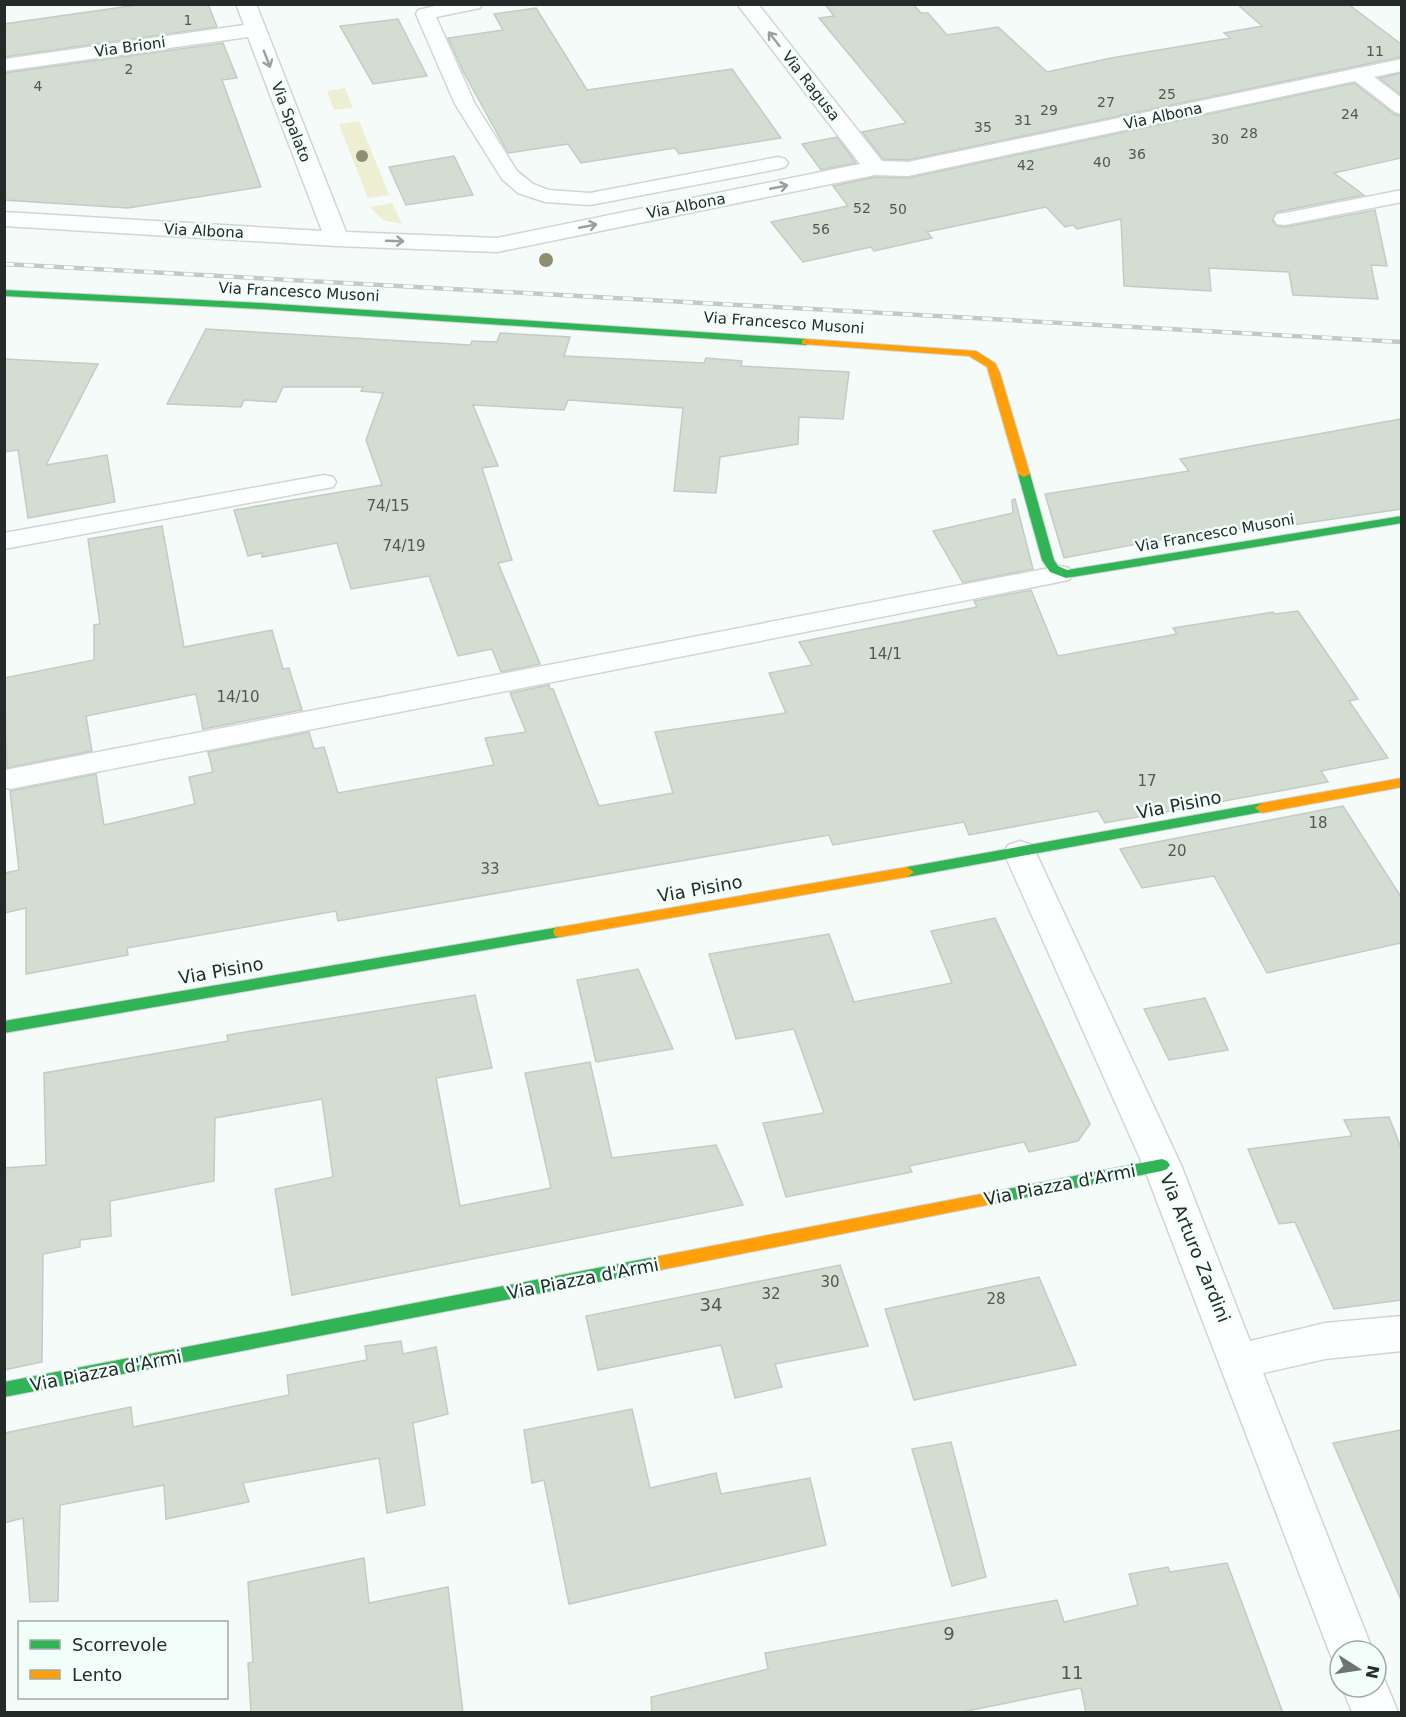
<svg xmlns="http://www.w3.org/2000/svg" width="1406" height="1717" font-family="'DejaVu Sans',sans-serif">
<rect width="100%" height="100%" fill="#f4fbf8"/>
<path fill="#eeeed3" d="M345,88L353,108L334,110L327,91Z
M359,121L389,195L368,198L339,124Z
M392,203L402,224L383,220L370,207Z"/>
<path fill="#d3ddd2" stroke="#c5cac6" stroke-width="1.5" d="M144,4H208L217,27L4,57V24Z
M825,4H913L921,13H928L947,35L998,27L1047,72L1111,58L1230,38L1224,33L1262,26L1237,4H1348L1401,44V57L908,160L883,159L862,132L906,123L819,18L834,16Z
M536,8L587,90L732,69L781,138L679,154L675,148L581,163L568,144L508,153L464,73L448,38L503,30L494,14Z
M398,19L427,76L373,84L340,26Z
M223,43L237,78L222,80L261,187L128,208L4,200V73Z
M1401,73V95L1379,78Z
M1354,83L1394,114L1401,116V158L1334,173L1364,195L1277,212L1272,220L1277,226L1285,227L1375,210L1387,266L1371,265L1378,299L1293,295L1289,272L1209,268L1211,291L1124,286L1121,219L1077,229L1073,225L1065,227L1046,207L927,232L932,238L874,251L871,247L803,262L771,222L848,206L833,186L875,177L908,178Z
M837,137L856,163L821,170L802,144Z
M454,156L473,195L406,205L389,167Z
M206,329L470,345L472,341L497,342L500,333L570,337L564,356L704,363L706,358L742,361L741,366L849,372L843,419L799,417L798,444L720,457L716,493L674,491L683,408L568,400L564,410L473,405L498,466L482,468L512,560L498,563L540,664L501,672L492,649L458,656L429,576L351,589L337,543L262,557V553L248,556L234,510L382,485L366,440L383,393L361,391L363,387H283L276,402L244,400L241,407L167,404Z
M4,359L98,364L46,465L107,455L115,502L28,518L18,450L4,452Z
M1401,419V509L1272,528L1270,525L1163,539L1064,558L1045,494L1189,471L1180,459Z
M1015,499L1033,569L963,583L933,531L1013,513L1012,500Z
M162,526L184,647L272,630L283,669L289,668L302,710L203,729L196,694L86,716L92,751L7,768L4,678L94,660V625L100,624L88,539Z
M1031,590L1058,656L1177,634L1173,628L1273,612L1275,614L1298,611L1358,699L1349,701L1388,758L1321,771L1328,782L1105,823L1098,811L969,835L964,822L833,845L829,835L338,921L336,911L127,948L128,955L26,974V908L4,913V873L19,870L10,791L96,774L104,825L195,804L189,777L213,772L208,752L309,732L314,749L324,747L338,793L494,765L485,738L526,732L510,693L549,685L550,689H553L599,806L673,793L655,732L786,713L769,673L812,665L799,642L977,607L974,601Z
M1343,806L1401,897V943L1267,973L1214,876L1142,888L1120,849Z
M995,918L1090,1124L1078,1141L1029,1152L1024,1142L909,1166L912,1172L786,1197L763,1123L824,1113L794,1029L736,1039L709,954L829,934L854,1002L952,983L931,931Z
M638,969L673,1049L596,1062L577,980Z
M475,995L492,1068L436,1078L460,1206L551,1188L525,1073L590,1062L612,1158L716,1145L743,1205L292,1295L275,1189L333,1177L322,1099L215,1118L214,1181L110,1201L111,1236L80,1240V1247L43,1254L42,1362L4,1370V1168L46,1165L44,1073L228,1041L227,1035Z
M1205,998L1228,1050L1169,1060L1144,1009Z
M1389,1117L1401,1148V1300L1334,1309L1295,1222L1279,1224L1248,1149L1352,1136L1344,1120Z
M840,1265L868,1346L775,1364L782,1387L735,1398L721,1345L598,1370L586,1316Z
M1039,1277L1076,1365L914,1400L885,1309Z
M401,1341L403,1354L436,1347L448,1414L413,1423L425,1505L387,1513L379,1458L243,1483L249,1502L166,1519L164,1485L60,1505L58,1601L30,1602L23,1518L4,1523V1433L131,1407L133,1427L289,1395L287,1375L367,1360L365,1346Z
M632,1409L650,1488L716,1473L721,1494L810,1478L826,1545L569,1604L544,1480L532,1483L524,1430Z
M1401,1430V1600L1333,1443Z
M951,1442L986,1577L952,1586L912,1449Z
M364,1558L369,1603L448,1587L463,1713H251L248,1663L253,1662L248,1582Z
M1227,1563L1283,1713H1086L1081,1688L957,1713H652L651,1697L768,1669L765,1653L1057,1600L1064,1622L1138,1605L1129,1574L1168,1567L1170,1572Z"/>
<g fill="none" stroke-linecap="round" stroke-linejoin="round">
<defs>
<path id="lane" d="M444,4H482L480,8L436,17L475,104L517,171L533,184L549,190L590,193L778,157L785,159L788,163L785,167L778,169L590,205L545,202L518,193L502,179L455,104L416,14L418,10Z
M1358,68L1365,70L1402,98V114L1395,112L1351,78L1348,74L1351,70Z
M1402,190V202L1285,225L1277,224L1274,219L1277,214L1285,213Z
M324,475L333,477L336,482L333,487L4,549V533Z
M1060,566L1069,568L1073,574L1069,580L10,789L4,787V771L10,769Z"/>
<path id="street" d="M236,4H256L346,232L497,238L860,164L737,4H758L882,161L908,162L1402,59V71L908,176L875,175L497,252L337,246L4,226V212L322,231L248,37L4,71V59L244,25Z
M1020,841L1032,845L1036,853L1181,1165L1250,1341L1325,1323L1402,1316V1351L1325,1359L1263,1373L1373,1651H1340V1668L1335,1666L1329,1651L1143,1165L1004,853L1008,845Z
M1376,1669L1381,1671L1398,1712H1352L1342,1687H1376Z"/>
<path id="fast" d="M4,290L261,303L806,339L811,342L806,345L261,309L4,296Z
M1024,471L1030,474L1054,560L1058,566L1067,570L1402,516V523L1066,578L1050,572L1042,560L1018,474Z
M1262,803L1269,808L1267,811L907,877L900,872L907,867Z
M560,927L565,928L567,932L565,936L560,937L4,1033V1021Z
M1162,1159L1167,1161L1170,1165L1167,1169L1162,1171L1002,1202L997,1201L994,1196L997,1191L1002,1190Z
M660,1256L666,1258L668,1263L666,1268L660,1270L4,1397V1382Z"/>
<path id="slow" d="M806,339L976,351L995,363L1000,373L1030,474L1024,477L1018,474L987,367L969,356L802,344V340Z
M1402,778V787L1262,813L1255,808L1262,803Z
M907,867L914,872L907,877L560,937L555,936L553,932L555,928L560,927Z
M1002,1190L1007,1191L1010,1196L1007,1201L1002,1202L660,1270L654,1268L652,1263L654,1258L660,1256Z"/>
</defs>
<use href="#lane" stroke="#cfd6d3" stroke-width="3"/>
<use href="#street" stroke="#cfd6d3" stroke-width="3"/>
<use href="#fast" stroke="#cfd6d3" stroke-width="2"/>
<use href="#slow" stroke="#cfd6d3" stroke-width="2"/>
<use href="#lane" fill="#fdfefe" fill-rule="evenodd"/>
<use href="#street" fill="#fdfefe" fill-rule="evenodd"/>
<use href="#fast" fill="#30b455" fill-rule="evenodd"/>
<use href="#slow" fill="#ff9f0a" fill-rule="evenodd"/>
<defs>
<path id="rail" d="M4,264L1402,342"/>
</defs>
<use href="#rail" stroke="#c6c8c7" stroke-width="4.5"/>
<use href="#rail" stroke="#f1fef9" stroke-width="3" stroke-dasharray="10" stroke-linecap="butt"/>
</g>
<g fill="#8f8e70">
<circle cx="362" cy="156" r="6"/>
<circle cx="546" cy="260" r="7"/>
</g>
<defs><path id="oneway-shaft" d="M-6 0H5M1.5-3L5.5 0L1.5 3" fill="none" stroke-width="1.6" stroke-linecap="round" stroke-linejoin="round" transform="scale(1.5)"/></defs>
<g stroke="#9c9f9e">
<use href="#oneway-shaft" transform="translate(774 39) rotate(-128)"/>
<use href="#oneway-shaft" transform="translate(267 59) rotate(69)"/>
<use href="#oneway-shaft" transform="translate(779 187) rotate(-11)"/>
<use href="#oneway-shaft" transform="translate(588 226) rotate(-11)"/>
<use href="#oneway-shaft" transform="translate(395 241) rotate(2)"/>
</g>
<g text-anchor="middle" stroke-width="5" stroke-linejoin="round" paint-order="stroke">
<g font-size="14" fill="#505852">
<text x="188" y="25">1</text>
<text x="1375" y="56">11</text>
<text x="129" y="74">2</text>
<text x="38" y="91">4</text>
<text x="1167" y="99">25</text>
<text x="1106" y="107">27</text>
<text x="1049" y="115">29</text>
<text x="1350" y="119">24</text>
<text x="1023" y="125">31</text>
<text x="983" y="132">35</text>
<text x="1249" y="138">28</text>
<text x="1220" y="144">30</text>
<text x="1137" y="159">36</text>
<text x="1102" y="167">40</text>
<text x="1026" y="170">42</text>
<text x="862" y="213">52</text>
<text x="898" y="214">50</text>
<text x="821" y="234">56</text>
</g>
<g font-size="15" fill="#252b28" stroke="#f1fef9">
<text transform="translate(130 47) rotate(-8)" y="5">Via Brioni</text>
<text transform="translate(811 86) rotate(52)" y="5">Via Ragusa</text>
<text transform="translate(1163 116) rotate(-12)" y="5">Via Albona</text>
<text transform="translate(291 122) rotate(69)" y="5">Via Spalato</text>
<text transform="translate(686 206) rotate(-11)" y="5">Via Albona</text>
<text transform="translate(204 231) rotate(3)" y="5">Via Albona</text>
<text transform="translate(299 292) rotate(3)" y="5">Via Francesco Musoni</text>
<text transform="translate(784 323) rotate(4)" y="5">Via Francesco Musoni</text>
<text transform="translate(1215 533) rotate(-10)" y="5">Via Francesco Musoni</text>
</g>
<g font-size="15" fill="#505852">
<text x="388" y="511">74/15</text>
<text x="404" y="551">74/19</text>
<text x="885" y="659">14/1</text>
<text x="238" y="702">14/10</text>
<text x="1147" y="786">17</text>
<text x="1318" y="828">18</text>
<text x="1177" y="856">20</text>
<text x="490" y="874">33</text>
<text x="830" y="1287">30</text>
<text x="771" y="1299">32</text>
<text x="996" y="1304">28</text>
</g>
<g font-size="18" fill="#252b28" stroke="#f1fef9">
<text transform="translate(1179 805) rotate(-11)" y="6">Via Pisino</text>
<text transform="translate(700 889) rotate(-10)" y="6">Via Pisino</text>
<text transform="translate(221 971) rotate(-10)" y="6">Via Pisino</text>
<text transform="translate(1060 1185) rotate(-11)" y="6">Via Piazza d'Armi</text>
<text transform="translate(1195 1248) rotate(68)" y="6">Via Arturo Zardini</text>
<text transform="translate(583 1279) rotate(-11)" y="6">Via Piazza d'Armi</text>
<text transform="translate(106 1371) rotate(-11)" y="6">Via Piazza d'Armi</text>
</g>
<g font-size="18" fill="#505852">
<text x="711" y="1311">34</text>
<text x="949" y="1640">9</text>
<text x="1072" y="1679">11</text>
</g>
</g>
<rect width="1406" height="1717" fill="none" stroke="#252b28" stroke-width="12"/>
<rect x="18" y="1621" width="210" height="78" fill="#f1fef9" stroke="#9faaa5" stroke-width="1.5"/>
<rect x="30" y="1640" width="30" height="9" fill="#30b455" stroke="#9faaa5" stroke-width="1.5"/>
<text x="72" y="1651" font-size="18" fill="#252b28">Scorrevole</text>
<rect x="30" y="1670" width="30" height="9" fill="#ff9f0a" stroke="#9faaa5" stroke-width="1.5"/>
<text x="72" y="1681" font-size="18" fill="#252b28">Lento</text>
<g transform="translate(1358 1669) rotate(102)"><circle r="28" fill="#f1fef9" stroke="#9faaa5" stroke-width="1.5"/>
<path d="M0-4.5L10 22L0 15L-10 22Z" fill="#6d7471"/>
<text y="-9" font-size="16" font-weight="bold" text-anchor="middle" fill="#252b28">N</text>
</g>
</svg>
